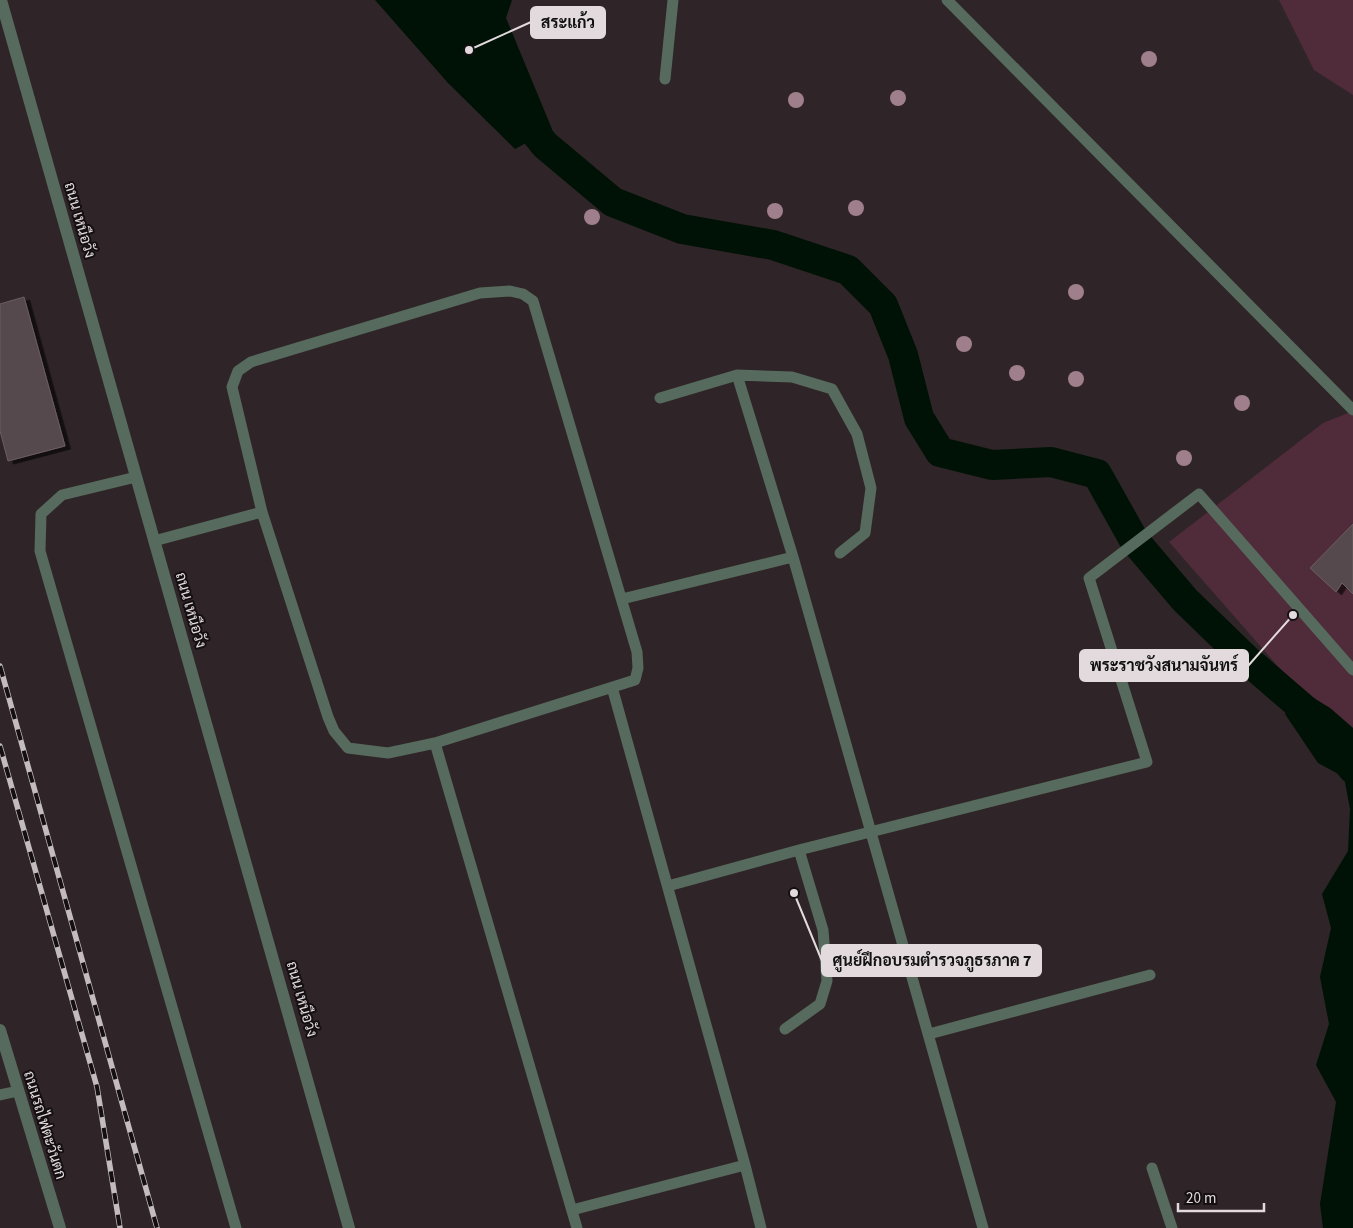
<svg xmlns="http://www.w3.org/2000/svg" width="1353" height="1228" font-family="'Source Sans 3',Sarabun,sans-serif">
<defs>
<filter id="shadow"><feDropShadow dx="5.5" dy="3" stdDeviation="0" flood-color="#0009"/></filter>
</defs>
<rect width="100%" height="100%" fill="#2f2428"/>
<path fill="#502b3a" d="M1279,0H1353V95L1314,70Z
M1353,411V728L1330,708L1297,688L1169,542L1323,423Z"/>
<path fill="#001206" d="M375,0H512L506,18L552,129L515,149L448,83Z
M1297,688L1330,708L1353,728V1228H1323L1320,1204L1336,1102L1316,1065L1329,1024L1320,977L1331,928L1322,894L1348,851L1350,809L1344,777L1318,763L1285,714Z"/>
<g fill="none" stroke-linecap="round" stroke-linejoin="round">
<path stroke="#001206" stroke-width="30" d="M513,105L545,145L613,202L682,229L773,245L848,270L883,305L903,355L919,418L940,452L992,465L1051,462L1097,474L1134,540L1185,600L1246,659L1311,715L1353,769"/>
</g>
<path fill="#56484d" stroke="#6b5e63" filter="url(#shadow)" d="M24,297L65,446L8,461L0,431V304Z
M1353,524V594L1342,583L1336,592L1310,568Z"/>
<g fill="none" stroke-linecap="round" stroke-linejoin="round">
<path stroke="#566a5d" stroke-width="11" d="M947,0L1353,410
M665,79L673,0
M510,291L523,294L533,301L637,652L638,668L635,680L435,743L388,753L348,748L334,731L328,717L262,512L232,387L238,371L251,362L480,293Z
M737,375L793,557L983,1228
M660,398L737,375L792,377L832,389L857,434L871,488L865,533L840,553
M136,477L62,495L41,514L40,551L236,1228
M154,541L262,512
M622,599L793,557
M612,687L745,1165L761,1228
M435,743L577,1228
M668,886L799,850L1147,762L1089,578L1199,494L1353,670
M785,1029L820,1004L827,981L823,930L799,850
M929,1034L1150,975
M0,1095L18,1091
M1152,1168L1172,1228
M572,1210L745,1165"/>
<path stroke="#566a5d" stroke-width="12" d="M1,0L349,1228
M0,1030L60,1228"/>
<defs>
<path id="rail" d="M0,666L157,1228
M0,746L97,1087L120,1228"/>
</defs>
<use href="#rail" stroke="#c4bbbe" stroke-width="5.5"/>
<use href="#rail" stroke="#140f11" stroke-width="4" stroke-dasharray="11" stroke-linecap="butt"/>
</g>
<g fill="#a07f8c">
<circle cx="1149" cy="59" r="8"/>
<circle cx="898" cy="98" r="8"/>
<circle cx="796" cy="100" r="8"/>
<circle cx="856" cy="208" r="8"/>
<circle cx="775" cy="211" r="8"/>
<circle cx="592" cy="217" r="8"/>
<circle cx="1076" cy="292" r="8"/>
<circle cx="964" cy="344" r="8"/>
<circle cx="1017" cy="373" r="8"/>
<circle cx="1076" cy="379" r="8"/>
<circle cx="1242" cy="403" r="8"/>
<circle cx="1184" cy="458" r="8"/>
</g>
<g text-anchor="middle" stroke-width="4" stroke-linejoin="round" paint-order="stroke">
<g font-size="15" fill="#e2dadd" stroke="#140f11">
<text transform="translate(80 220) rotate(74)" y="5">ถนน เหนือวัง</text>
<text transform="translate(191 610) rotate(74)" y="5">ถนน เหนือวัง</text>
<text transform="translate(302 999) rotate(74)" y="5">ถนน เหนือวัง</text>
<text transform="translate(45 1125) rotate(73)" y="5">ถนนรถไฟตะวันตก</text>
</g>
</g>
<path fill="none" stroke="#e2dadd" stroke-width="2" d="M469 50L531 22M1293 615L1248 666M794 893L822 961"/>
<g fill="#e2dadd" stroke="#140f11" stroke-width="2">
<circle cx="469" cy="50" r="5"/>
<circle cx="1293" cy="615" r="5"/>
<circle cx="794" cy="893" r="5"/>
</g>
<g fill="#e2dadd" stroke="#e2dadd" stroke-width="2">
<rect x="531" y="7" width="74" height="31" rx="5"/>
<rect x="1080" y="650" width="168" height="31" rx="5"/>
<rect x="822" y="945" width="219" height="31" rx="5"/>
</g>
<g font-size="16" text-anchor="middle" font-weight="bold" fill="#111">
<text x="568" y="28">สระแก้ว</text>
<text x="1164" y="671">พระราชวังสนามจันทร์</text>
<text x="932" y="966">ศูนย์ฝึกอบรมตำรวจภูธรภาค 7</text>
</g>
<path d="M1178 1203v8h86v-8" fill="none" stroke="#e2dadd" stroke-width="2.5"/>
<text x="1186" y="1203" font-size="15" fill="#e2dadd" stroke="#140f11" stroke-width="4" paint-order="stroke">20 m</text>
</svg>
